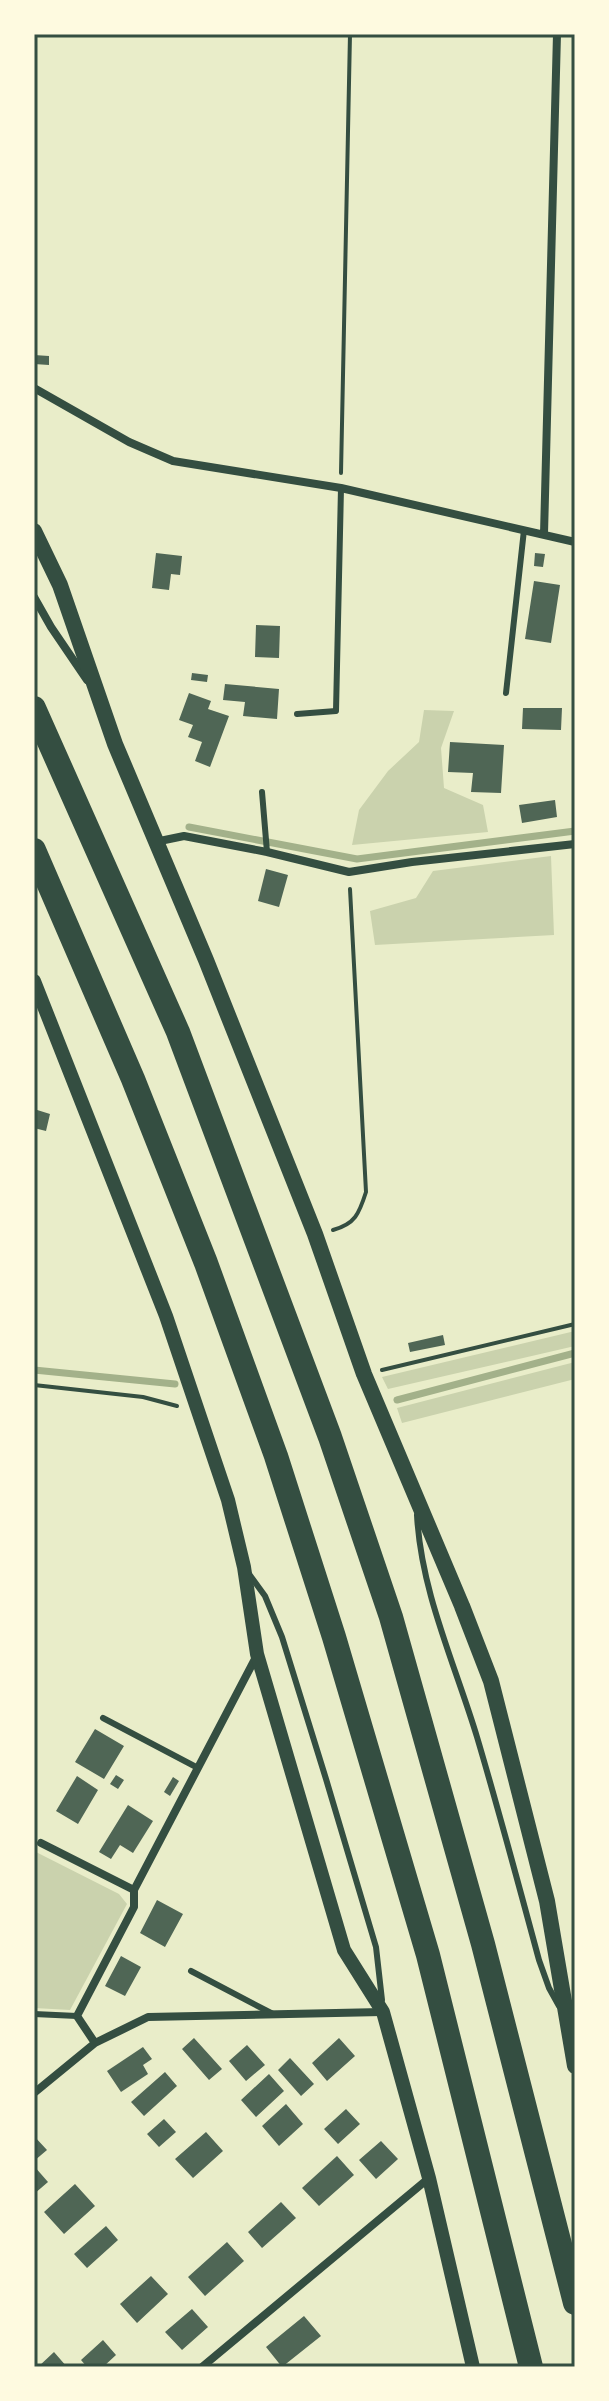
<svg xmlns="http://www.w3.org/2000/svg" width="609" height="2401" font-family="'Nunito Sans',sans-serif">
<rect width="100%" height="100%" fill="#e9edc9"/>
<path fill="#cad2ad" d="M424,710L454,711L441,748L444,788L483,805L488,832L352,845L359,810L388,771L419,742Z
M551,856L554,935L375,945L370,911L416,898L433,871Z
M575,1331V1346L388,1389L382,1377Z
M575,1362V1379L402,1423L397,1408Z
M34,1851L119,1894L127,1904L70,2010L34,2008Z"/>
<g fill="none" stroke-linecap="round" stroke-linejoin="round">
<path stroke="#a3b18a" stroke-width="7" d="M189,827L357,859L575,831
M34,1370L175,1384
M397,1400L575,1353"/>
</g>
<path fill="#4f6655" d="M34,355L49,356V365L34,364Z
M156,553L182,556L180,575L171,574L169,590L152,588Z
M535,553L545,554L543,567L534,566Z
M534,581L560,585L551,643L525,639Z
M256,625L280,626L279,658L255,657Z
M192,673L208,675L207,682L191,680Z
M225,684L279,689L277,719L243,716L245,702L223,700Z
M189,693L211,701L208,709L229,716L210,767L195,761L202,742L188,737L193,725L179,720Z
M523,708H562L561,730L522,729Z
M450,742L504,745L501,793L471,792L473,773L448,772Z
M555,800L557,817L522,823L519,805Z
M266,869L288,875L279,907L258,901Z
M34,1109L50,1114L46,1131L34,1128Z
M443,1335L445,1345L410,1352L408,1343Z
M95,1729L124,1746L104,1779L75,1762Z
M116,1775L124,1780L118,1789L110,1784Z
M77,1776L98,1790L78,1824L56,1811Z
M173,1777L179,1781L170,1796L164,1792Z
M128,1805L153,1821L133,1853L120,1845L111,1859L99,1852Z
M157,1900L183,1914L165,1947L140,1933Z
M121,1956L141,1967L125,1996L105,1986Z
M194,2038L222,2069L209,2080L182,2049Z
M339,2038L355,2056L327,2081L312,2063Z
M247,2045L265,2065L246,2081L229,2061Z
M143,2047L152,2059L143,2065L148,2074L121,2092L107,2071Z
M290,2058L314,2084L301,2096L278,2070Z
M165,2072L177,2086L144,2116L131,2102Z
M269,2074L284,2091L256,2117L241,2100Z
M286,2104L303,2124L279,2146L262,2126Z
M346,2109L360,2124L338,2144L324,2129Z
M164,2119L176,2132L159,2147L147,2134Z
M206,2132L223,2151L193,2178L175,2159Z
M34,2136L47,2150L34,2161Z
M381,2141L398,2159L376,2179L359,2160Z
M337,2156L354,2175L319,2206L302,2188Z
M34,2166L48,2182L34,2194Z
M75,2184L95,2206L64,2234L44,2212Z
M281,2202L296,2218L262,2248L248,2232Z
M106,2226L118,2240L87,2268L74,2254Z
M227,2242L244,2261L205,2296L188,2277Z
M151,2276L168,2294L137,2323L120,2304Z
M192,2309L208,2327L182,2350L165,2332Z
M304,2316L321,2336L282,2367L266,2347Z
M103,2340L116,2355L103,2367H87L81,2360Z
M54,2352L67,2367H38Z"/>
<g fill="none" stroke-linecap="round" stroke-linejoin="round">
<path stroke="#344e41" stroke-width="4" d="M341,473L350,34
M333,1230C355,1224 359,1214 366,1192L350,889
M382,1370L575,1324
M34,1385L143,1397L177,1406"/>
<path stroke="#344e41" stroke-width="6" d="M506,693L524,530
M297,714L336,711L341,488
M262,792L267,852
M417,1515C421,1592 455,1664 477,1737C499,1811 519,1886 539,1960L549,1988L559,2006
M249,1574L265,1596L282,1637L326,1779L376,1947L382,2000
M103,1718L198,1768
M191,1971L273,2014
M34,2014L77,2016"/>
<path stroke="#344e41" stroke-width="8" d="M34,388L129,442L173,461L341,488L575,542
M544,534L557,34
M34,597L51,627L87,680
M155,842L184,836L267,852L349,872L412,862L575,844
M41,1843L134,1890
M95,2043L77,2016L134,1907V1890L256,1657
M34,2093L95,2043L148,2017L382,2012
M202,2367L429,2178"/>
<path stroke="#344e41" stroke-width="14" d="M34,981L166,1316L228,1500L244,1567L257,1654L344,1950L383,2012L429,2178L473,2367"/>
<path stroke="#344e41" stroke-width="16" d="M34,531L60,585L115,744L206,960L315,1234L364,1374L462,1606L491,1681L547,1901L575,2066"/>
<path stroke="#344e41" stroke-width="24" d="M34,708L178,1032L330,1437L391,1617L483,1944L575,2303
M34,850L133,1079L206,1263L276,1456L334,1637L428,1955L531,2367"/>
</g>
<rect width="609" height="2401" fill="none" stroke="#fefae0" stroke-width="72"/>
<rect x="36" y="36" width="537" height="2329" fill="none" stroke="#344e41" stroke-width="3"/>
</svg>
